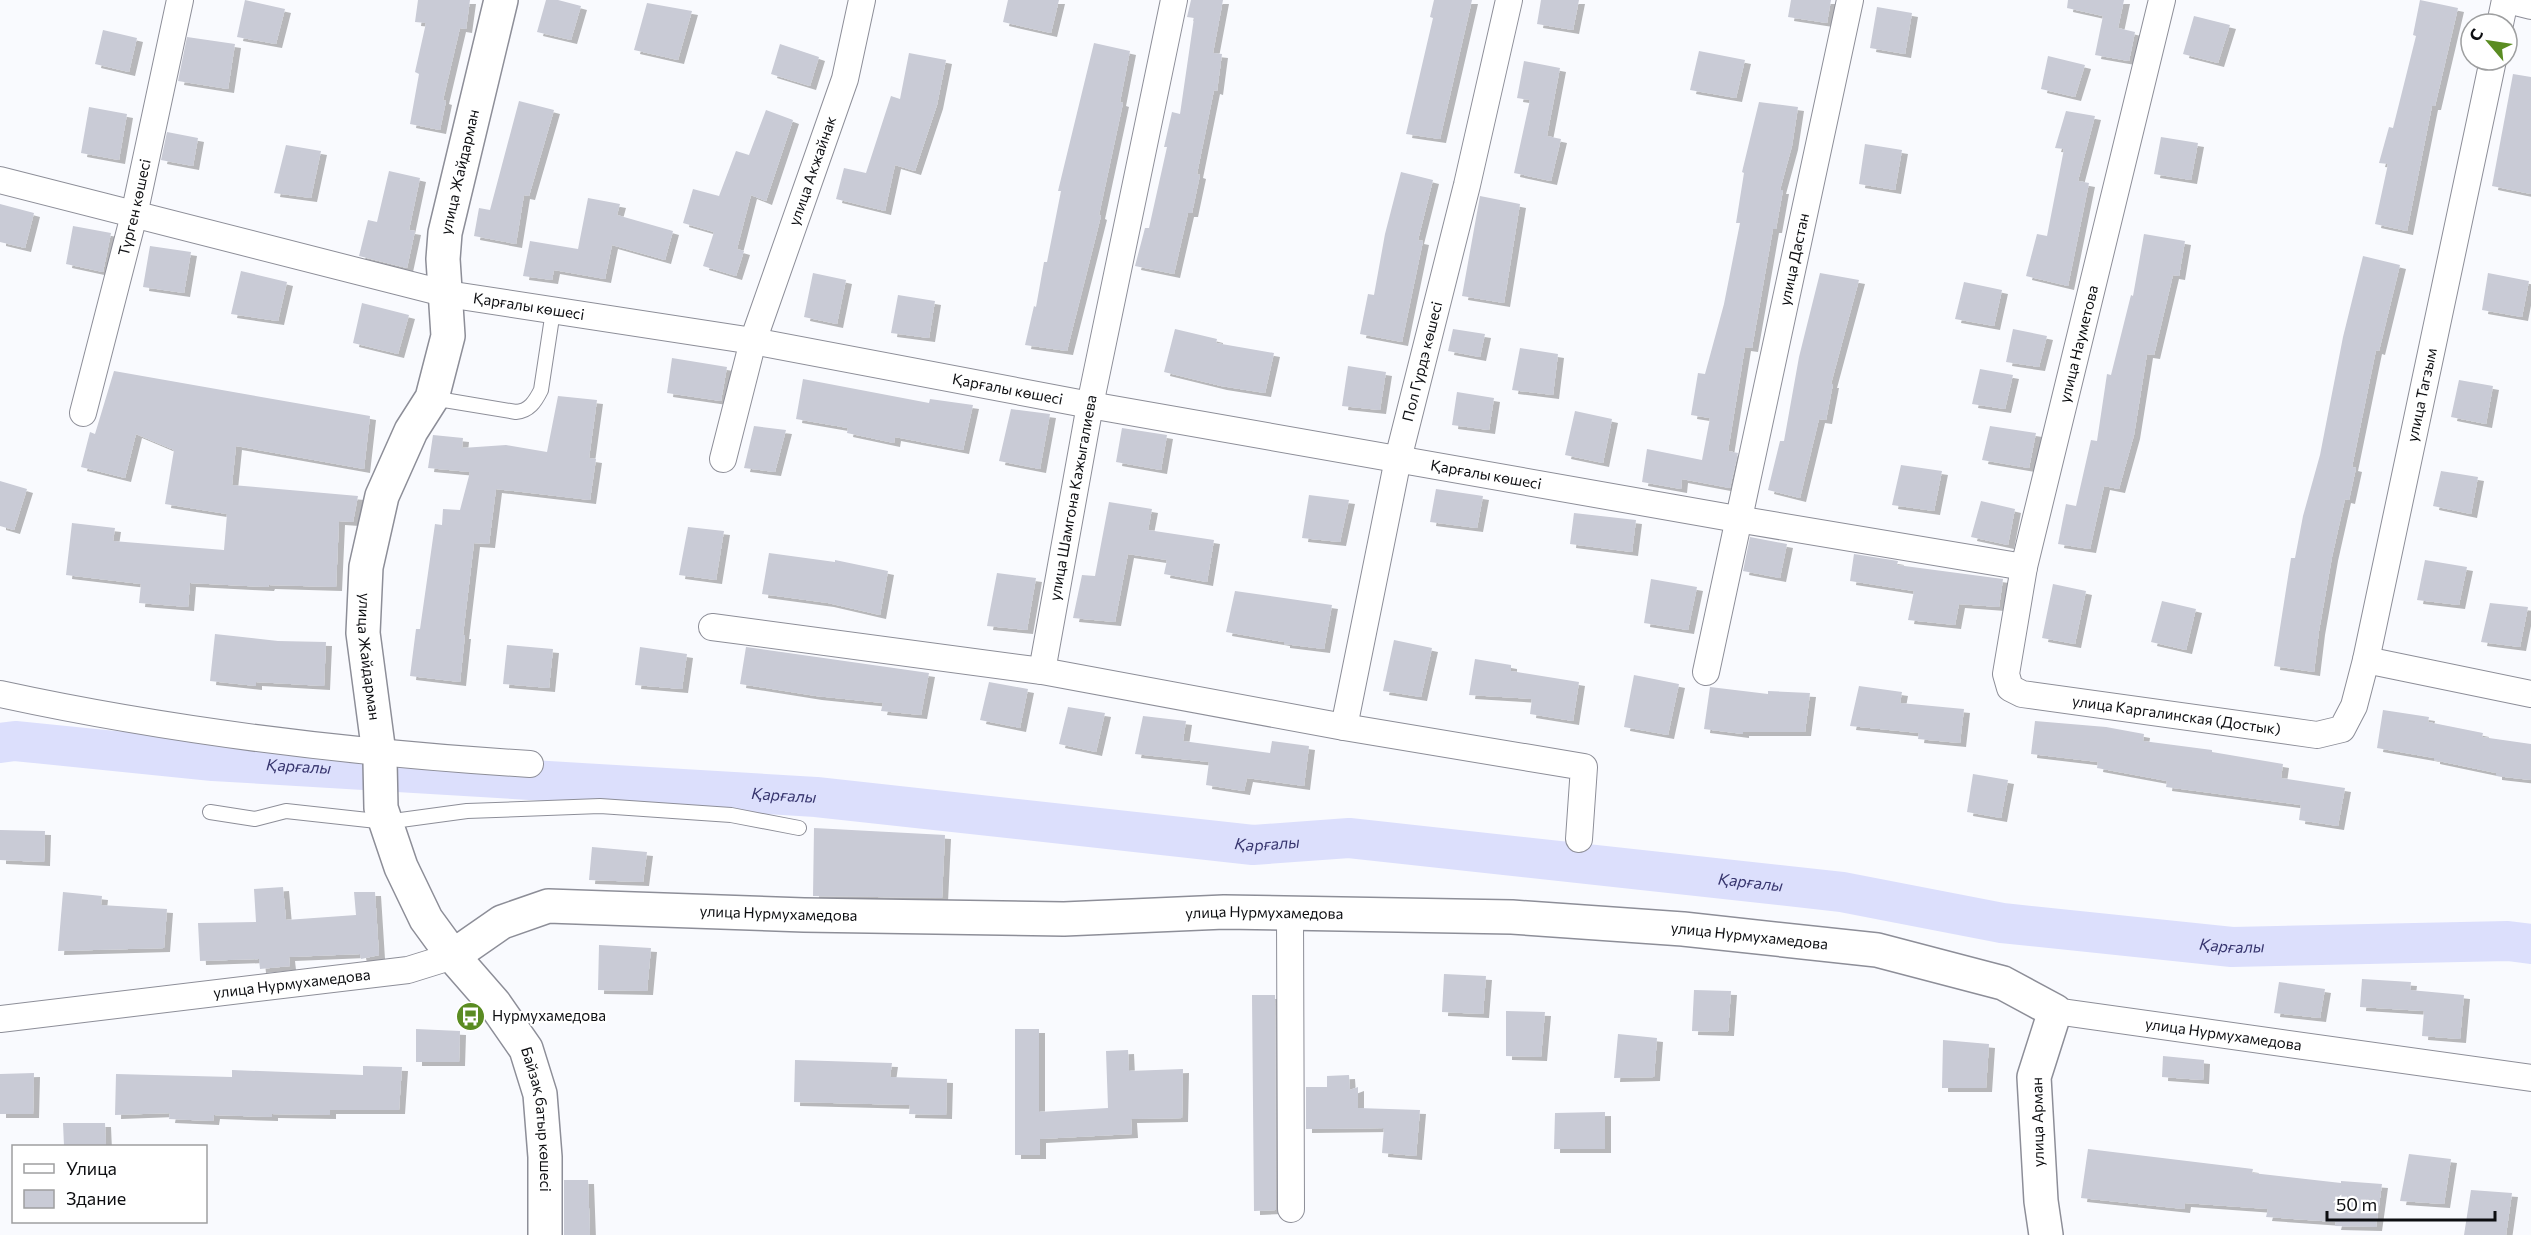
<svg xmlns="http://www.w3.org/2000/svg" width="2531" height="1235" font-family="Commissioner,sans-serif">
<defs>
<filter id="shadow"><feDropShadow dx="6" dy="4" stdDeviation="0" flood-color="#0004"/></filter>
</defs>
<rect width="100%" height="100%" fill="#f9fafe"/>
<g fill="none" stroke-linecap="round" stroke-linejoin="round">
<path stroke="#dcdffc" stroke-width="40" id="s1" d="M0,743L15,741L213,761L816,797L1253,845L1349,838L1842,892L2002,923L2232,947L2508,941L2531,944"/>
</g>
<path fill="#c9cbd6" filter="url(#shadow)" d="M245,0L285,9L276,44L237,37Z
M418,0H470L466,29L460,28L443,100L446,101L440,130L410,124L419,74L415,72L426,23L415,22Z
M546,0H558L581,6L571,40L537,32Z
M1008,0H1059L1051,33L1003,22Z
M1191,0H1223L1213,53L1222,54L1217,91L1214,90L1197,174L1200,175L1192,213H1188L1174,274L1135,266L1145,228H1149L1167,147H1164L1172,112L1180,114L1194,18L1187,17Z
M1434,0H1472L1440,139L1406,134L1433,18L1430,17Z
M1541,0H1579L1573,30L1537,24Z
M1791,0H1831L1827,23L1788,17Z
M2068,0H2124L2118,28L2135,32L2129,61L2095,55L2103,16L2067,8Z
M2420,0L2458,8L2435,106H2432L2407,231L2375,224L2388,164L2379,163L2389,127L2393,128L2416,36L2413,35Z
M647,3L692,11L678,60L634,50Z
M1877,7L1912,13L1905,54L1870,48Z
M2194,16L2230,25L2218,63L2183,54Z
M103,30L137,38L129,72L95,64Z
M187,37L235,44L228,89L178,81Z
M1094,43L1130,51L1120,102L1123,103L1099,215L1101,216L1067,351L1025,345L1034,306L1036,307L1044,262H1047L1061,191H1058Z
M780,44L819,57L810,86L771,74Z
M1699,51L1745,60L1736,98L1690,90Z
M909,53L946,60L937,105L915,171L895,165L885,211L836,199L844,168L866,173L891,96L900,99Z
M2048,56L2085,65L2075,97L2041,89Z
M1524,61L1560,68L1547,136L1561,139L1551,181L1514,173L1530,100L1517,98Z
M2513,74L2531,77V194L2492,186Z
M519,101L554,110L529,196L524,195L516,244L474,236L479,208L490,210Z
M1759,102L1798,107L1792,146L1780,190H1783L1776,229H1773L1752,348L1745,347L1728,451L1738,453L1730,488L1682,479L1681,489L1642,482L1647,449L1702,460L1710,418L1691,415L1698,373L1705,374L1724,304L1740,223H1736L1744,173L1742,172Z
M89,107L127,114L119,160L81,153Z
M766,110L793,120L766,201L751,195L737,249L744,251L736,276L703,266L714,232L683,223L693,189L719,196L736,151L749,155Z
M2066,111L2095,116L2078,181L2089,183L2068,286L2026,276L2037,234L2047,236L2064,149L2055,148Z
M167,132L198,138L193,166L161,160Z
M2161,137L2198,143L2191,180L2154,174Z
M1865,144L1902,150L1895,190L1859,184Z
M286,145L321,151L311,198L274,193Z
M389,171L420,178L409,230L415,231L407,268L359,256L368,220L377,222Z
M1401,172L1433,180L1418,240L1423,241L1402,342L1360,334L1368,294L1374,295L1385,234Z
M1480,196L1520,204L1504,303L1462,296Z
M588,198L620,204L617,215L673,231L665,260L612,245L605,279L554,270L552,280L523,276L530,241L578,249Z
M0,204L34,213L25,248L0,242Z
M73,226L111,233L103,272L66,264Z
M2144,234L2185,241L2179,276L2173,275L2154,355L2147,354L2134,435L2119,489L2104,486L2090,549L2058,544L2066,504L2076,506L2091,440L2097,441L2107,374L2111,375L2131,295L2133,296Z
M150,246L191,252L184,293L143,287Z
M2363,256L2400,265L2379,351L2376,350L2352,467L2356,468L2349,500L2345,499L2332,557L2319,631L2314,672L2274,666L2291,558H2295L2303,516L2320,455L2343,337Z
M241,271L287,282L278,321L231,314Z
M813,273L846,280L837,324L804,317Z
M1820,273L1859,280L1831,384H1833L1826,420L1819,419L1800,498L1768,490L1780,441H1784L1799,357Z
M2488,273L2529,281L2522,317L2482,310Z
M1964,282L2002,290L1994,326L1955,319Z
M898,295L935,301L929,338L891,333Z
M362,303L409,315L398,354L353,343Z
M1175,329L1217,339L1216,343L1274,353L1265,393L1221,386L1164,372Z
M1453,329L1485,334L1480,357L1448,351Z
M2013,329L2047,336L2039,367L2006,362Z
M1520,348L1558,354L1553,395L1512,390Z
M672,358L727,367L721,401L667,393Z
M1348,366L1386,372L1380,410L1342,406Z
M1980,369L2013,375L2005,409L1972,404Z
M114,371L370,416L364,469L236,446L232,485L358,496L353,522L339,521L336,587L269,585L268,587L190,583L188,607L139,603L141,584L66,575L72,523L115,528L113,541L224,550L227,514L165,504L174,450L136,434L125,478L81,467L90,432L95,434Z
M803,379L929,403L930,399L973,405L963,450L895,437L894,443L847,433L848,428L796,419Z
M2459,380L2493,386L2486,424L2451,417Z
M1457,392L1494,398L1489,430L1452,425Z
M558,396L597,400L589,458L596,459L590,500L496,489L489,544L474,543L463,635H465L460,682L410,676L416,629H420L435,524L442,525L443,509L460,510L470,472L428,468L433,435L463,438L462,448L506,445L547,452Z
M1011,409L1050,414L1040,469L999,461Z
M1575,411L1612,419L1603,463L1565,455Z
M754,426L786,430L775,472L744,468Z
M1990,426L2036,433L2029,468L1982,460Z
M1122,428L1167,435L1161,470L1116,462Z
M1901,465L1942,471L1934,511L1892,505Z
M2441,471L2478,477L2471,514L2433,506Z
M0,481L27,489L14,530L0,526Z
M1436,489L1483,496L1477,528L1430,522Z
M1309,495L1349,500L1340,542L1302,538Z
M1981,501L2015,509L2008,545L1971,537Z
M1109,502L1152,509L1148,530L1214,540L1207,582L1164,574L1167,560L1128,554L1115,622L1073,618L1082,575L1095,576Z
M1574,513L1636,520L1632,552L1570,544Z
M688,527L724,531L716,580L679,575Z
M1750,537L1787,544L1780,578L1743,571Z
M769,553L835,562V560L888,571L880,615L828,603L762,594Z
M1854,554L1898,561L1897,565L2003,579L1999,607L1959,604L1955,625L1908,620L1914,591L1850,581Z
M2425,560L2467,567L2459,605L2417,600Z
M997,573L1036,578L1027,630L987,626Z
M1651,579L1697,587L1688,630L1644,623Z
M2053,584L2086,591L2075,644L2042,638Z
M1235,591L1332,605L1324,649L1284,644V642L1226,632Z
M2162,601L2196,609L2186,650L2151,642Z
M2490,603L2528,607L2520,647L2481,642Z
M215,634L278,641L326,642L324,686L256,682V686L210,681Z
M1394,640L1432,648L1421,697L1383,691Z
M507,645L553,649L549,688L503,684Z
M640,647L687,654L682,689L635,685Z
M746,647L929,673L921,715L881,711L883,703L816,696L740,684Z
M1475,659L1511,665V671L1579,682L1573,721L1530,714L1532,699L1469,695Z
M1634,675L1679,684L1668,735L1624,727Z
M989,682L1028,689L1020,728L980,720Z
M1859,686L1902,692L1900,703L1964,709L1960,743L1918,739L1919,733L1850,726Z
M1710,687L1768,694V691L1810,693L1805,732H1743V734L1704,729Z
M1068,707L1105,713L1096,752L1059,744Z
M2383,710L2429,717L2428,722L2483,733L2482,737L2531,744V780L2496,776V773L2434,760V758L2377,748Z
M1143,716L1186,721L1183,741L1270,753L1272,741L1309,746L1304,786L1247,778L1244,791L1206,785L1209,762L1135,754Z
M2035,721L2106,727L2144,734L2143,741L2212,750V752L2283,764L2281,778L2345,788L2338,826L2299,820L2301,805L2166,787L2167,781L2097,768L2098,762L2031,754Z
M1973,774L2008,780L2001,818L1967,812Z
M814,828L945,835L942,898L813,896Z
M0,830L45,831L44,862L0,860Z
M592,847L647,852L643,882L589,880Z
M283,887L286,920L356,915L354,892H375L379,955L361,959L360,954L289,957L290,966L260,969L259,959L200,961L198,923L256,922L254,889Z
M63,892L102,896L101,905L167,909L164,948L58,951Z
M599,945L651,948L647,991L598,990Z
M1444,974L1486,976L1483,1014L1442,1012Z
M2362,979L2411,982L2410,990L2464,995L2460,1039L2422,1036L2424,1011L2360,1007Z
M2279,982L2325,989L2320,1018L2274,1013Z
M1694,990L1731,991L1728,1032L1692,1031Z
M1252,995H1275L1276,1210L1254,1211Z
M1506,1011L1545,1012L1541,1057L1506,1056Z
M416,1029L460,1031L459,1062H416Z
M1015,1029H1039V1112L1108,1108L1106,1051L1128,1050L1129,1071L1183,1069L1182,1118L1131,1119L1132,1134L1040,1139V1155H1015Z
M1618,1034L1657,1038L1654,1077L1614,1078Z
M1943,1040L1989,1044L1986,1088H1942Z
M2163,1056L2204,1060L2203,1080L2162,1077Z
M795,1060L892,1063L890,1077L947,1079L946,1115L909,1114L910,1105L794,1102Z
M363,1066L402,1067L399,1110H330V1115L272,1114V1117L214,1115L213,1121L169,1119L170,1113L115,1115L116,1074L232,1077V1070L363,1075Z
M34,1073L33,1114H0V1074Z
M1349,1075L1350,1090L1358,1087V1108L1420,1110L1416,1156L1382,1153L1384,1128L1306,1129V1087H1327V1076Z
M1605,1112V1149H1554L1555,1113Z
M63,1123H105L106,1146H64Z
M2088,1149L2253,1169L2252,1173L2341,1183V1181L2382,1184L2376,1227L2335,1226L2336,1222L2266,1217L2268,1209L2185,1203L2184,1209L2081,1198Z
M2409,1154L2451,1159L2444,1204L2400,1201Z
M564,1180H588L590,1235H564Z
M2471,1190L2512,1193L2506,1235H2464Z"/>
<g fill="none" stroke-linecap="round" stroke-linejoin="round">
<defs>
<path id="lane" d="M432,398L516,412C529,411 535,402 541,390L553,311
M210,812L255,819L286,811L386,822L467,811L600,806L731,815L799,828"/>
<g id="street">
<path id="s2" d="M2162,0L2024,567L2006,674L2010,688L2022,694L2317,735L2342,729L2354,706L2366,660L2493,60"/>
<path d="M2507,0L2531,6"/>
<path d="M2500,24L2505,0"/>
<path id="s3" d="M0,180L447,294L753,341L1090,405L1737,519L2024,567"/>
<path id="s4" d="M83,413L134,215L180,0"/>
<path id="s5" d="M723,459L753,341L845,79L862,0"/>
<path d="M712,627L1042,671L1344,727L1584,767L1579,839"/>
<path d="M2366,660L2531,694"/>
<path id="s6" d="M1042,671L1090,405L1174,0"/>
<path id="s7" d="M1706,672L1850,0"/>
<path d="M0,694C175,732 352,753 530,764"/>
<path id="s8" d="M1344,727L1398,459L1467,185L1509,0"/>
<path d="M1290,913L1291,1209"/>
<path id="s9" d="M2055,1011L2531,1078"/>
<path id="s10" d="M0,1019L408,970L453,956"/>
</g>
<g id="secondary">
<path id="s11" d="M501,0L445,233L443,259L448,336L432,398L411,431L382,496L366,567L363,633L380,761L381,808L401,867L426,919L453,956L494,1003L526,1049L540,1094L545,1157V1235"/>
<path id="s12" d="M453,956L502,922L548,906L804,915L1064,919L1224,912L1512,917L1683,929L1877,950L2003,983L2055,1011L2034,1077L2041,1201L2046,1235"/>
</g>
</defs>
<use href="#lane" stroke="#8d8e98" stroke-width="16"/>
<use href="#street" stroke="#8d8e98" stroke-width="28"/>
<use href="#secondary" stroke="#8d8e98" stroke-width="36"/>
<use href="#lane" stroke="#fff" stroke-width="14"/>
<use href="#street" stroke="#fff" stroke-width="26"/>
<use href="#secondary" stroke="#fff" stroke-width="33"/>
</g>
<defs>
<symbol id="bus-disc" viewBox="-11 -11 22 22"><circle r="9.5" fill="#5a8c22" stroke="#fff"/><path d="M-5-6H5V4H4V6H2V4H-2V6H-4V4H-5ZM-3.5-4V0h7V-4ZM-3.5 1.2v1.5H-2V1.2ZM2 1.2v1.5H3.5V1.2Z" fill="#fff"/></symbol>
</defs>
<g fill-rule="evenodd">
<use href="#bus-disc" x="454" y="1000" width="33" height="33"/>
</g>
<g text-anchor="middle" stroke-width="4.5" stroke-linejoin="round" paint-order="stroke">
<g font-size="15" fill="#0d0e11" stroke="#fff">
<text transform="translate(460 172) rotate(-77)" y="5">улица Жайдарман</text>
<text dy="5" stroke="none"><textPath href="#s5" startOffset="302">улица Акжайнак</textPath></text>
<text dy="5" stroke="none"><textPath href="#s4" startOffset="212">Түрген көшесі</textPath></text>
<text dy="5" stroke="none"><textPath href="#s7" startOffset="422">улица Дастан</textPath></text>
<text dy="5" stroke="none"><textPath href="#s3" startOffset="544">Қарғалы көшесі</textPath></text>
<text transform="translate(2079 344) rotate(-76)" y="5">улица Науметова</text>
<text dy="5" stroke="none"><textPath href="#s8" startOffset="374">Пол Гурдэ көшесі</textPath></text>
<text dy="5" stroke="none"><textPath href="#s3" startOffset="1030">Қарғалы көшесі</textPath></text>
<text dy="5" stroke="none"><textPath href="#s2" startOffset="1388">улица Тагзым</textPath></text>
<text dy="5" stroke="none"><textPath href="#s3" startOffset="1516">Қарғалы көшесі</textPath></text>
<text dy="5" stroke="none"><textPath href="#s6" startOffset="176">улица Шамгона Кажыгалиева</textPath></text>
<text dy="5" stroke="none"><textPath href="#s11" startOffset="680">улица Жайдарман</textPath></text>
<text dy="5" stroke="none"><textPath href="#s2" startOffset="876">улица Каргалинская (Достык)</textPath></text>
<text dy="5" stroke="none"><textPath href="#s12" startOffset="339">улица Нурмухамедова</textPath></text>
<text dy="5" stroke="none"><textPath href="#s12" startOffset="825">улица Нурмухамедова</textPath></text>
<text dy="5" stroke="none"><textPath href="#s12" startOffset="1311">улица Нурмухамедова</textPath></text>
<text dy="5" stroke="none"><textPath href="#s10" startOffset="294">улица Нурмухамедова</textPath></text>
<text dy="5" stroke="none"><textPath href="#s9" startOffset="170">улица Нурмухамедова</textPath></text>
<text dy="5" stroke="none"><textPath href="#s11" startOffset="1188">Байзақ батыр көшесі</textPath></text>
<text transform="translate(2038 1122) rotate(-91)" y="5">улица Арман</text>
</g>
<g font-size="15" fill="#0d0e11" stroke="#fff" text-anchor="start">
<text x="492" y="1021">Нурмухамедова</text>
</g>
<g font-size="16" font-style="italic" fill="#37356e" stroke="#fff">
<text dy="6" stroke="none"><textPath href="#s1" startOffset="300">Қарғалы</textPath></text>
<text dy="6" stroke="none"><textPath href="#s1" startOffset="786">Қарғалы</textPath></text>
<text dy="6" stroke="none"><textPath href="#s1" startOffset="1272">Қарғалы</textPath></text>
<text dy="6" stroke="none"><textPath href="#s1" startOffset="1758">Қарғалы</textPath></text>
<text dy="6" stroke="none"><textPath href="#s1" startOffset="2244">Қарғалы</textPath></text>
</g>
</g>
<rect x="12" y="1145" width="195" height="78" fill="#ffffff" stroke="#9e9fa0" stroke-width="1.5"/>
<rect x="24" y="1164" width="30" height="9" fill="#ffffff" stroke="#9e9fa0" stroke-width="1.5"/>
<text x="66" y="1175" font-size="18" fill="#0d0e11">Улица</text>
<rect x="24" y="1190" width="30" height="18" fill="#c9cbd6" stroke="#9e9fa0" stroke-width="1.5"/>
<text x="66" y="1205" font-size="18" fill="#0d0e11">Здание</text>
<g transform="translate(2489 42) rotate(299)"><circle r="28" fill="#ffffff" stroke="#9e9fa0" stroke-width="1.5"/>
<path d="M0-4.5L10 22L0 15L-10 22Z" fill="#5a8c22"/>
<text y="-9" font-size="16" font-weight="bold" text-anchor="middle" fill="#0d0e11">С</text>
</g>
<path d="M2327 1211v9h168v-9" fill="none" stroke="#0d0e11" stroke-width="3"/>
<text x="2336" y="1211" font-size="18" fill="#0d0e11" stroke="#ffffff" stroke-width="4.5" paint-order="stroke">50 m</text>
</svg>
